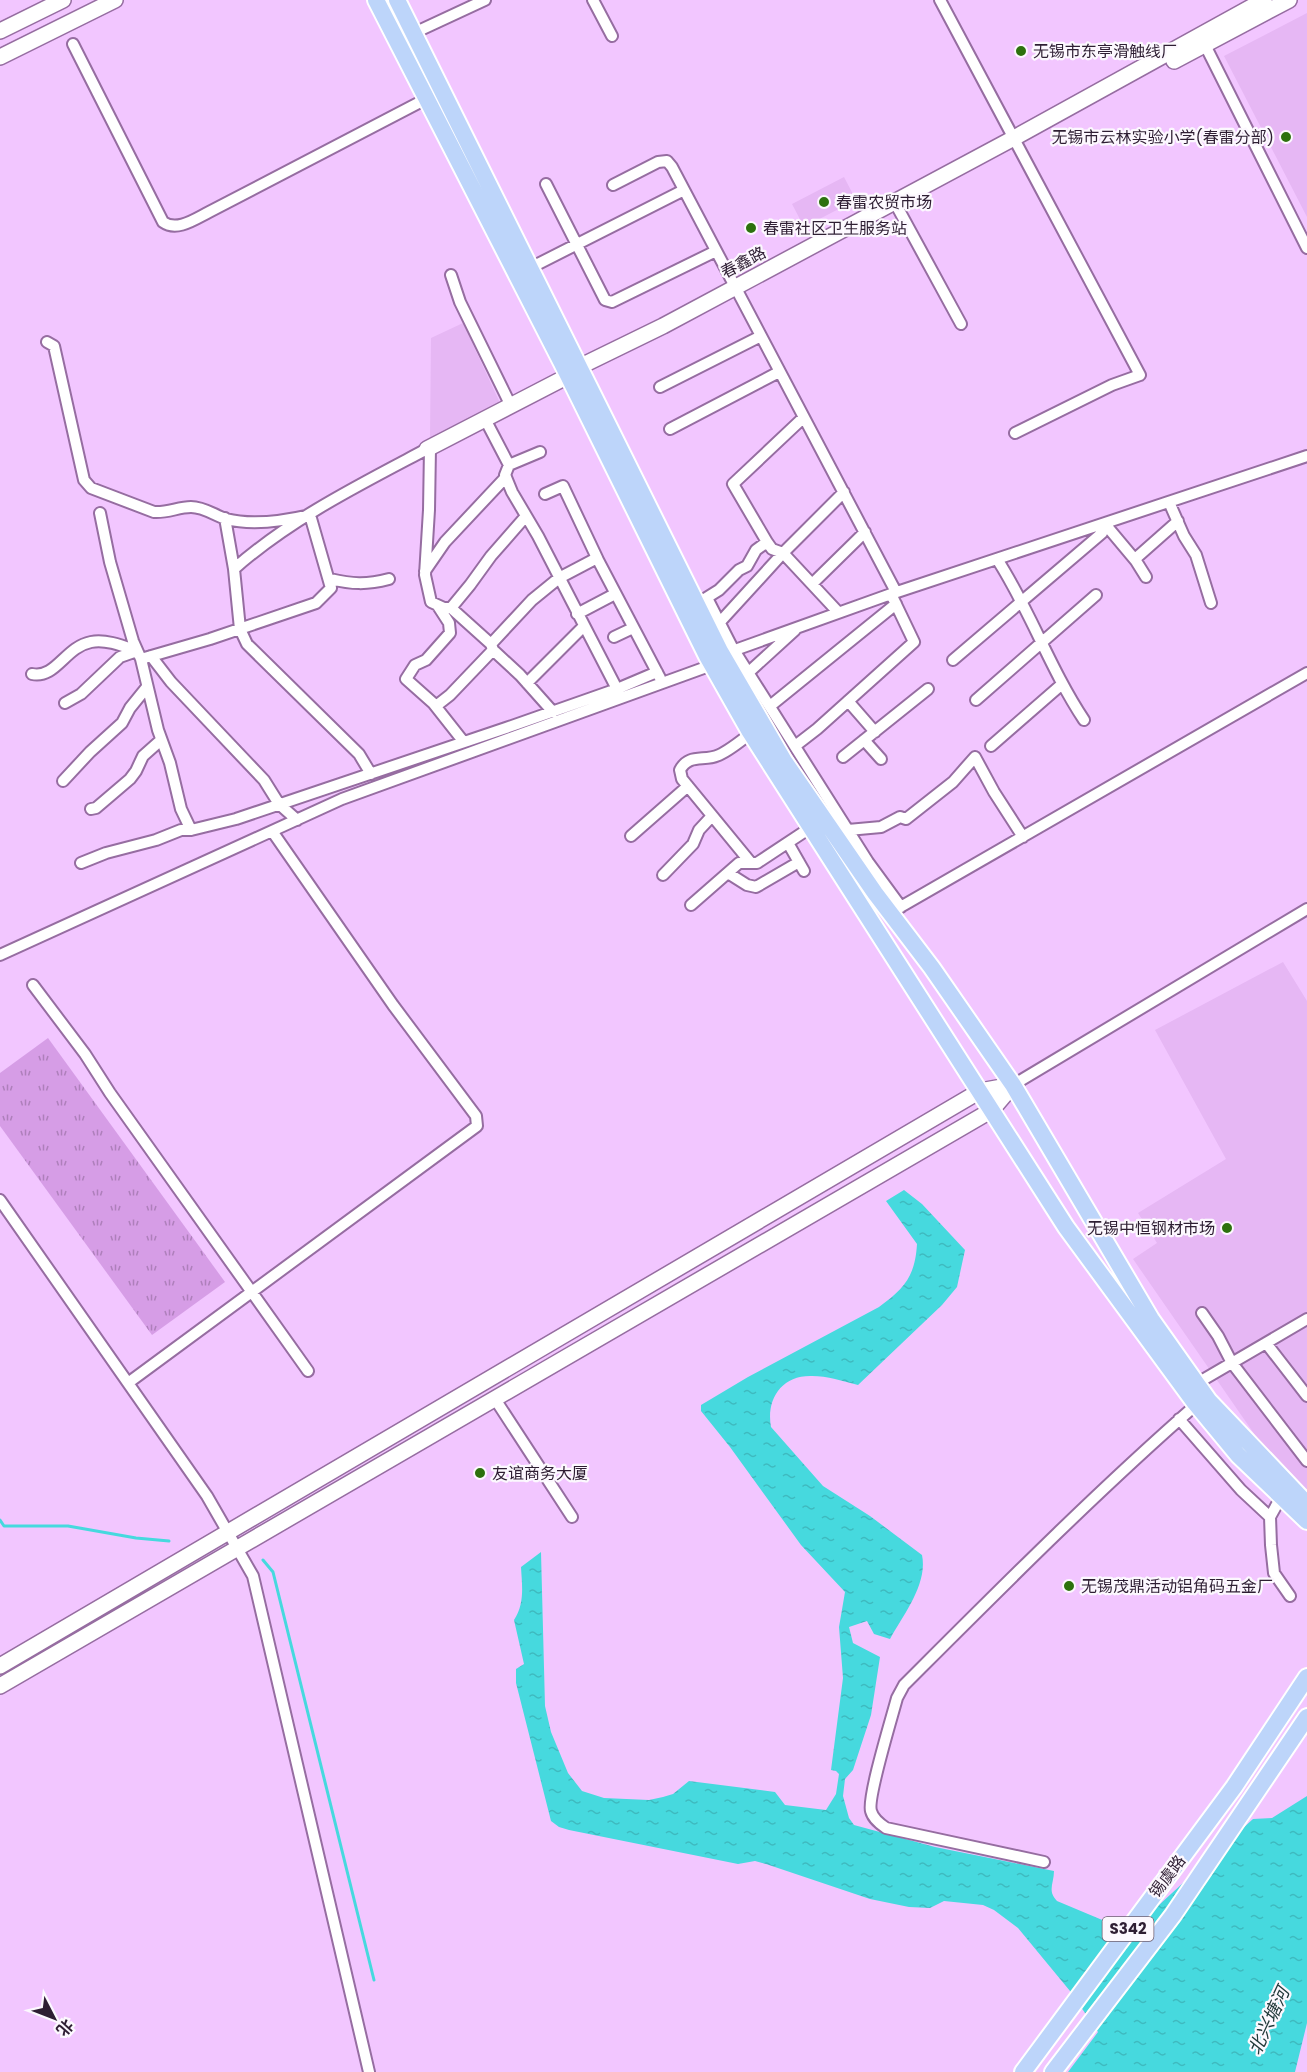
<svg xmlns="http://www.w3.org/2000/svg" width="1307" height="2072" font-family="Poppins,'Noto Sans SC',sans-serif">
<defs>
<pattern id="grass-tufts" width="24" height="20" patternUnits="userSpaceOnUse" patternTransform="scale(1.5)"><rect width="24" height="20" fill="#d69de6"/><path d="M3 7l-1-3M5 7V3M7 7l1-3M15 17l-1-3M17 17v-4M19 17l1-3" fill="none" stroke="#ae7fbb"/></pattern>
<pattern id="water-ripples" width="26" height="14" patternUnits="userSpaceOnUse" patternTransform="scale(1.5)"><rect width="26" height="14" fill="#46d9de"/><path d="M2 4q2-2 4 0t4 0M15 11q2-2 4 0t4 0" fill="none" stroke="#3ebabf"/></pattern>
</defs>
<rect width="100%" height="100%" fill="#f2c6ff"/>
<path fill="#e6b7f4" d="M1307,13V217L1224,56Z
M844,177L856,200L804,227L792,204Z
M463,323L500,403L430,438L431,338Z
M1283,962L1307,1001V1491L1273,1461L1133,1259L1157,1243L1138,1213L1226,1159L1155,1030Z"/>
<path fill="url(#grass-tufts)" d="M48,1038L225,1282L152,1335L0,1126V1073Z"/>
<path fill="url(#water-ripples)" d="M904,1190L922,1204L965,1250L957,1287L942,1305L858,1385C843,1381 827,1376 812,1376C781,1375 766,1400 771,1427L823,1486L870,1516L922,1555C928,1584 903,1615 890,1639L874,1634L867,1621L849,1627L853,1643L880,1657L871,1715L853,1770L845,1779L843,1796L849,1818L854,1825L935,1847L1054,1871C1054,1883 1047,1891 1057,1901L1119,1927L1160,1904L1253,1819L1272,1818L1307,1796V2023L1295,2072H1068L1098,2032L1070,1991L1018,1928L994,1910L983,1905L944,1901L930,1908L909,1907L870,1899L766,1864L755,1861L738,1864L569,1830L559,1827L551,1821L516,1683V1669L524,1664L514,1620C525,1603 522,1586 521,1567L541,1552L545,1706L551,1732L568,1773L582,1791L604,1798L649,1800L663,1797L673,1794L689,1781L775,1792L785,1805L826,1810L836,1794L839,1774L836,1771L831,1770L843,1678L839,1627L845,1592L801,1545L730,1447L701,1411V1405L748,1377L879,1307C905,1288 915,1276 917,1244L886,1201Z"/>
<g fill="none" stroke-linecap="round" stroke-linejoin="round">
<path stroke="#46d9de" stroke-width="3" d="M0,1520L4,1526H68L136,1538L169,1541
M263,1560L273,1572L374,1980"/>
<defs>
<path id="street" d="M593,0L612,36
M940,0L1140,375L1112,385L1015,433
M414,33L485,0
M73,44L163,222C177,232 195,219 209,212L426,99
M1205,45L1307,248
M546,184L605,300L612,302L716,251
M613,185L658,162L667,161L672,167L896,592
M894,201L961,324
M530,268L684,190
M451,275L460,302L511,406
M47,342L54,346L84,480L91,488L154,512C168,513 178,507 191,507C204,507 214,515 226,519C253,526 284,521 310,515L331,588L316,603L210,639L141,659
M660,387L761,336
M485,419L509,465L505,475L512,492L538,536L617,689
M670,429L779,372
M430,448L429,510L425,575L431,602L444,608H451L491,644L493,650L520,675L553,712
M509,465L540,452
M545,494L563,486L598,560L660,678
M1169,502L1184,536L1196,555L1211,603
M100,513L110,562L133,641L141,659L158,730L170,763L181,809L191,830
M225,518L234,569
M1105,524L1136,561L1146,577
M767,542L733,484L803,418
M997,559C1030,610 1050,669 1084,720
M1135,559L1178,521
M425,571L445,542L506,477
M330,579C352,584 366,585 389,579
M812,584L865,532
M707,598L732,647L868,862L901,907
M703,600L719,590L739,570L747,566L756,550L767,542L772,549L783,553L838,612
M438,606L449,623L450,633L426,660L415,665L406,679L433,703L463,741
M451,608L470,585L491,556L526,516
M577,614L615,594
M720,622L783,553L844,492
M614,637L633,628
M491,644L532,600L559,578L597,558
M735,650L891,594L1307,456
M151,656L171,682L264,780L279,804L297,820
M953,660L1102,533L1105,524
M749,672L795,630
M32,674C56,679 65,647 91,642C106,639 123,646 137,651
M527,683L584,626
M976,700L1096,595
M848,701L875,732
M65,703L81,694L120,657L137,651
M436,706L450,695L493,650
M770,706L896,604
M751,733C741,741 730,750 719,755C704,762 689,753 680,770L682,779L751,863
M864,740L881,759
M795,746L817,729L914,642L891,594
M991,746L1061,685
M843,757L928,689
M371,774L359,754L247,644L240,629L234,569C290,519 361,484 427,449
M63,781L90,752L122,723L130,708L147,687
M91,809L96,808L130,779L136,771L143,756L161,740
M848,830L881,827L900,817L906,819L953,782L975,757L994,792L1023,837
M631,836L688,786
M788,843L804,871
M81,863L106,853L156,840L181,830H191L236,819L506,728L617,689L657,672
M728,873L747,885L756,887L799,862
M663,875L693,844L699,830L712,816
M691,905L739,863H757L816,824
M890,913L1307,673
M0,955L342,799L712,665
M33,985L85,1054L110,1093L308,1371
M1013,1085L1307,909
M0,1200L207,1496L253,1576L369,2072
M1202,1313L1218,1336L1232,1363L1307,1461
M1266,1343L1307,1396
M128,1383L477,1126L476,1116L393,1005L272,831
M1194,1385L1307,1319
M495,1399L572,1517
M1179,1419L1241,1490L1270,1517
M1281,1497L1270,1517L1271,1545L1274,1573L1290,1596
M1044,1862L886,1828C880,1824 873,1819 871,1811C867,1798 892,1717 897,1698L904,1685L921,1668C1011,1578 1101,1488 1197,1404"/>
<path id="secondary" d="M0,31L63,0
M0,57L115,0
M1174,61L1289,0
M427,449L568,376L579,367L663,326L1014,138L1264,0
M0,1666L980,1091L1013,1085
M0,1686L992,1110L1013,1085"/>
<path id="primary" d="M376,0L562,363L707,656L750,732L1066,1227L1195,1403L1238,1455L1307,1521
M397,0L720,651L784,761L875,893L932,968L1013,1085L1151,1319L1209,1401L1307,1504
M1023,2072L1234,1787L1307,1677
M1053,2072L1173,1915L1307,1717"/>
</defs>
<use href="#street" stroke="#966da1" stroke-width="14"/>
<use href="#secondary" stroke="#966da1" stroke-width="18"/>
<use href="#primary" stroke="#fff" stroke-width="20"/>
<use href="#street" stroke="#fff" stroke-width="10"/>
<use href="#secondary" stroke="#fff" stroke-width="15"/>
<use href="#primary" stroke="#bdd5fa" stroke-width="16"/>
</g>
<g fill="#2d710e" stroke="#fcf8fe" stroke-width="2">
<circle cx="1021" cy="51" r="6"/>
<circle cx="1286" cy="137" r="6"/>
<circle cx="824" cy="202" r="6"/>
<circle cx="751" cy="228" r="6"/>
<circle cx="1227" cy="1228" r="6"/>
<circle cx="480" cy="1473" r="6"/>
<circle cx="1069" cy="1586" r="6"/>
</g>
<g text-anchor="middle" stroke-width="4.5" stroke-linejoin="round" paint-order="stroke">
<rect fill="#fcf8fe" stroke="#6c5f70" stroke-width="1.5" x="1102.5" y="1917" width="51" height="24" rx="4.5"/>
<g font-size="15" font-weight="bold" fill="#2e1e33">
<text x="1128" y="1934">S342</text>
</g>
<g font-size="16" fill="#2e1e33" stroke="#fcf8fe" text-anchor="start">
<text x="1033" y="57">无锡市东亭滑触线厂</text>
<text x="1274" y="143" text-anchor="end">无锡市云林实验小学(春雷分部)</text>
<text x="836" y="208">春雷农贸市场</text>
<text x="763" y="234">春雷社区卫生服务站</text>
<text x="1215" y="1234" text-anchor="end">无锡中恒钢材市场</text>
<text x="492" y="1479">友谊商务大厦</text>
<text x="1081" y="1592">无锡茂鼎活动铝角码五金厂</text>
</g>
<g font-size="16" fill="#2e1e33" stroke="#fcf8fe">
<text transform="translate(743 262) rotate(-28)" y="6">春鑫路</text>
<text transform="translate(1167 1876) rotate(-53)" y="6">锡虞路</text>
</g>
<g font-size="18" font-style="italic" fill="#21393a" stroke="#fcf8fe">
<text transform="translate(1269 2021) rotate(-65)" y="6">北兴塘河</text>
</g>
</g>
<g transform="translate(54 2018) rotate(132)" stroke="#fcf8fe" stroke-width="4.5" paint-order="stroke">
<path d="M0-4.5L10 22L0 15L-10 22Z" fill="#2e1e33"/>
<text y="-9" font-size="16" font-weight="bold" text-anchor="middle" fill="#2e1e33">北</text>
</g>
</svg>
